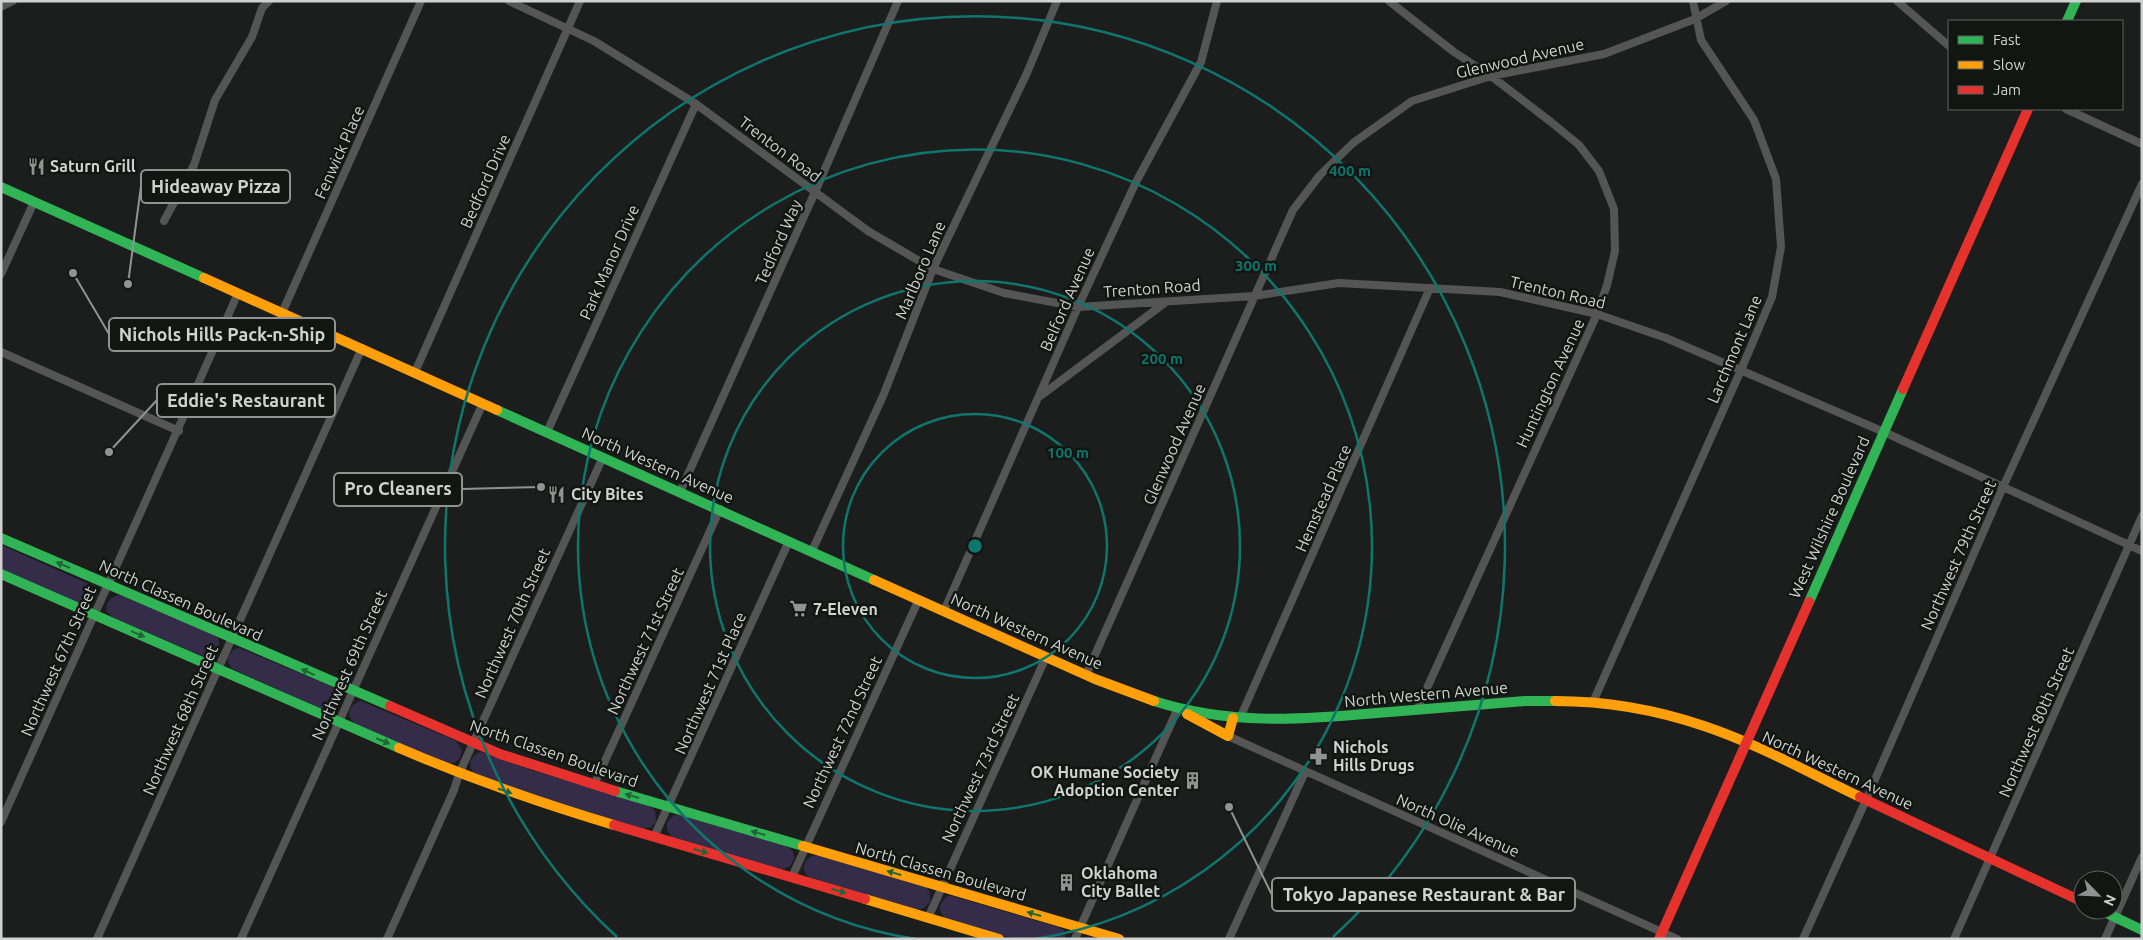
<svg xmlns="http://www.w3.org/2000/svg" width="2143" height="940" font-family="Ubuntu,sans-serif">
<rect width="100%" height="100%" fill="#1c1e1d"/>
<path fill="#352c49" d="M1,545L91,585L95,593L91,602L80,604L1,570Z
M120,595L214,635L218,638L220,648L218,652L212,657H205L112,617L107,611C105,602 111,596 120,595Z
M239,648L335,688L341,696L340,704L335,710L326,711L233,669C224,661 228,651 239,648Z
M361,701L456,741L462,750L460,758L454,763H445L355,724C345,715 349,704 361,701Z
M481,752L534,771L649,805L655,811L656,822L651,827L643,829L536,797L474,774C467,766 470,755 481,752Z
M675,815H680L786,846L793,851L794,859L790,866L781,870L674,838C664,831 664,821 675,815Z
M818,855L926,887L930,892V902L924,908L917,910L811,878C798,871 804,856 818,855Z
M948,896H952L1058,927L1064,930L1066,939H1015L946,919C937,911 938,903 948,896Z"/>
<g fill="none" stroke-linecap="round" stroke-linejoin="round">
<path stroke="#555" stroke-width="8" d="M509,1L594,41L696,104L868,231L933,269L1004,293L1078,307L1254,296L1339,283L1500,292L1597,314L1666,338L1884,432L2142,551
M1389,1L1454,52L1491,76L1551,122L1579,145L1599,171L1614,209L1615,251L1607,285L1597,314L1417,710
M1897,1L1949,46
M1,7L13,1
M2066,109L2142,144
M164,221L194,165L215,100L252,37L262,8L269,1
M1,274L34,202
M282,313L421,1
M1,352L179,431
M415,372L580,1
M1039,397L1166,302
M547,432L696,104
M680,492L815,192L898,1
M812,551L883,396L933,269L1027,73L1057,1
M944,611L1078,307L1136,182L1201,62L1217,1
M1086,675L1293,210L1320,175L1353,143L1412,101L1491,76L1604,54L1695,19L1726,1
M1593,702L1741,370L1772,297L1781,247L1776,179L1754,120L1701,40L1693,1
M1240,718L1430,288
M1228,736L1677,939
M594,785L720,509
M1,822C80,645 161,470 238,293
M654,837L789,541
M792,877L919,599
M928,918L1046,657
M97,939L362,348
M241,939L483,403
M387,939L454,790L459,774L603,457
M1075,939L1178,708
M1229,939L1305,772
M1803,939L1866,800L2003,487L2142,184
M1954,939L2142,516
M2105,939L2142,857"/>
<path stroke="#30b455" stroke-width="10" d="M2067,21L2076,1
M1,187L204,278
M497,410L874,580
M1,538L390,706
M1,574L399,748
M1809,602L1903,389
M1154,701C1229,725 1300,720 1377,713C1426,709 1476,705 1525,701H1555
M615,791L803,846
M2100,910L2142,930"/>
<path stroke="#ff9f0a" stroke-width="10" d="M204,278L497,410
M874,580L1095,679L1154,701
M1555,701C1604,701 1657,710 1704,726C1758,744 1809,773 1860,797
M1187,714L1228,736L1233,718
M399,748C469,778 540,803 614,825
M803,846L1119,939
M865,899L999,939"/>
<path stroke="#e5322d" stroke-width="10" d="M1903,389L2028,109
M390,706L500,754L615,791
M1860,797L2083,902
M614,825L865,899
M1659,939L1809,602"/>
</g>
<defs><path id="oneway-solid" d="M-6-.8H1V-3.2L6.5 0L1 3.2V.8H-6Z" transform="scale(1.25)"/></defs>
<g fill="#216534">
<use href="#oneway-solid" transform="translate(63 565) rotate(-157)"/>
<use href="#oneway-solid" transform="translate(138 634) rotate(23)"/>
<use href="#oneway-solid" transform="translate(308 672) rotate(-156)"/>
<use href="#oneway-solid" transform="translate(383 741) rotate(23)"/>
<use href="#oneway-solid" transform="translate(505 791) rotate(19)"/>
<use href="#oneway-solid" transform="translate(632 796) rotate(-164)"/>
<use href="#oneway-solid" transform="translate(758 833) rotate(-164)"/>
<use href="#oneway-solid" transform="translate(701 851) rotate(16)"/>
<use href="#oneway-solid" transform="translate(894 873) rotate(-164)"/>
<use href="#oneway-solid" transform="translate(839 891) rotate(16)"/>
<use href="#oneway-solid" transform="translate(1034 914) rotate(-164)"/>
</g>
<g fill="none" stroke="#0f766e" stroke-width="2.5">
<circle cx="975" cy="546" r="132"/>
<circle cx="975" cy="546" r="265"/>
<path d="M916 939A397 397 0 1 1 1034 939"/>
<path d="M617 937A530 530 0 1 1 1333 937"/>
</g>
<defs>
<symbol id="restaurant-bare" viewBox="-9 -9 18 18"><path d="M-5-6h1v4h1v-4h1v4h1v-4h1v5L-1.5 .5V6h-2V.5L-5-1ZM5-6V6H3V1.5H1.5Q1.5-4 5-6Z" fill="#909391" stroke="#121613" stroke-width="2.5" paint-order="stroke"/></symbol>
<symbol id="supermarket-bare" viewBox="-9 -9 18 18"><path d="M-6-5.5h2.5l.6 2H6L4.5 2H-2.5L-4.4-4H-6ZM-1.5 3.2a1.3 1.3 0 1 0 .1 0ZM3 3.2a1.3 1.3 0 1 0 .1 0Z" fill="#909391" stroke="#121613" stroke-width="2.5" paint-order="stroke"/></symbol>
<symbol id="pharmacy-bare" viewBox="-9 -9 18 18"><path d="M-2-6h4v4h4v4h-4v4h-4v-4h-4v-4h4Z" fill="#909391" stroke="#121613" stroke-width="2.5" paint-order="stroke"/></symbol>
<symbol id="building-bare" viewBox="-9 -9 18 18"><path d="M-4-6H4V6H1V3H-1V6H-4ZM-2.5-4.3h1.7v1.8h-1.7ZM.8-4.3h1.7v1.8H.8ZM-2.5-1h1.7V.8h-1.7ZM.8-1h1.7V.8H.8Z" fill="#909391" stroke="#121613" stroke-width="2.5" paint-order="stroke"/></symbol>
</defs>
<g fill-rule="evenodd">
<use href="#restaurant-bare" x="24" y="154" width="25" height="25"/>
<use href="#restaurant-bare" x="544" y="482" width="25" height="25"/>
<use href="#supermarket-bare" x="786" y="596" width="25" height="25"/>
<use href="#pharmacy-bare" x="1306" y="744" width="25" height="25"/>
<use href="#building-bare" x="1180" y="768" width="25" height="25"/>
<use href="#building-bare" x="1054" y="870" width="25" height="25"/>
</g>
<g text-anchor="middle" stroke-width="5" stroke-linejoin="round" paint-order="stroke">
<g font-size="16" fill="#cfd2d0" stroke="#121613">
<text transform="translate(1520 58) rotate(-13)" y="6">Glenwood Avenue</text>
<text transform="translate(780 149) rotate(37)" y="6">Trenton Road</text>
<text transform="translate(339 152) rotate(-66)" y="6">Fenwick Place</text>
<text transform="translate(485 181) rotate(-66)" y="6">Bedford Drive</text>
<text transform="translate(778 242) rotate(-66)" y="6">Tedford Way</text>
<text transform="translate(609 262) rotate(-66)" y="6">Park Manor Drive</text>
<text transform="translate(920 270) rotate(-67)" y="6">Marlboro Lane</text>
<text transform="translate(1152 288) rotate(-4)" y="6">Trenton Road</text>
<text transform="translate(1558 292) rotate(13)" y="6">Trenton Road</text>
<text transform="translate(1067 299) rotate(-66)" y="6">Belford Avenue</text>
<text transform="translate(1734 349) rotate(-67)" y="6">Larchmont Lane</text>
<text transform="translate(1550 383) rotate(-65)" y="6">Huntington Avenue</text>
<text transform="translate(1174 444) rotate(-66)" y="6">Glenwood Avenue</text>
<text transform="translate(658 465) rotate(24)" y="6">North Western Avenue</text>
<text transform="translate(1323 498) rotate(-66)" y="6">Hemstead Place</text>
<text transform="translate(1829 517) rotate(-66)" y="6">West Wilshire Boulevard</text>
<text transform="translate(1958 555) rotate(-66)" y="6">Northwest 79th Street</text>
<text transform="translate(181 600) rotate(24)" y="6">North Classen Boulevard</text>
<text transform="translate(512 623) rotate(-66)" y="6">Northwest 70th Street</text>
<text transform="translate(1027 631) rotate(24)" y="6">North Western Avenue</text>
<text transform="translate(645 641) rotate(-65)" y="6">Northwest 71st Street</text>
<text transform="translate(58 661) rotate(-66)" y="6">Northwest 67th Street</text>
<text transform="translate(349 665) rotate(-66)" y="6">Northwest 69th Street</text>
<text transform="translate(710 683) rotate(-66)" y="6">Northwest 71st Place</text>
<text transform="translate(1426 694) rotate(-5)" y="6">North Western Avenue</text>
<text transform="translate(180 720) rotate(-66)" y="6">Northwest 68th Street</text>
<text transform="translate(2036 722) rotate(-66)" y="6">Northwest 80th Street</text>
<text transform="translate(842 732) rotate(-65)" y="6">Northwest 72nd Street</text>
<text transform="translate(554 753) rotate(19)" y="6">North Classen Boulevard</text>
<text transform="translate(980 768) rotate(-65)" y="6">Northwest 73rd Street</text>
<text transform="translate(1838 770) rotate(25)" y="6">North Western Avenue</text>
<text transform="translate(1458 825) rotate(24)" y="6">North Olie Avenue</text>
<text transform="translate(941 871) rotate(16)" y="6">North Classen Boulevard</text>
</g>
<g font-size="16" font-weight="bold" fill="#cfd2d0" stroke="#121613" text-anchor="start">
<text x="50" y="172">Saturn Grill</text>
<text x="571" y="500">City Bites</text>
<text x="813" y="615">7-Eleven</text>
<text x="1333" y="753">Nichols<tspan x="1333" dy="18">Hills Drugs</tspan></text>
<text x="1179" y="778" text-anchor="end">OK Humane Society<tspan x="1179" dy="18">Adoption Center</tspan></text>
<text x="1081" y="879">Oklahoma<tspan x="1081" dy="18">City Ballet</tspan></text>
</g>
</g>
<circle cx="975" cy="546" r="8" fill="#0f766e" stroke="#121613" stroke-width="2.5"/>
<g font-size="15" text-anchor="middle" font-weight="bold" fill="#0f766e" stroke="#121613" stroke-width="5" stroke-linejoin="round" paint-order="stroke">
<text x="1350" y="176">400 m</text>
<text x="1256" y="271">300 m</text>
<text x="1162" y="364">200 m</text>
<text x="1068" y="458">100 m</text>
</g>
<path fill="none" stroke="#909391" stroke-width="2" d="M128 284L141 186M73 273L109 334M109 452L157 400M541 487L462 489M1229 807L1272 895"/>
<g fill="#909391" stroke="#121613" stroke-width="2">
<circle cx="128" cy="284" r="5"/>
<circle cx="73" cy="273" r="5"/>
<circle cx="109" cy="452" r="5"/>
<circle cx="541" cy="487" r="5"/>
<circle cx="1229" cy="807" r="5"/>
</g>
<g fill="#121613" stroke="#909391" stroke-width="2">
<rect x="141" y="170" width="149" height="33" rx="5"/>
<rect x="109" y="318" width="226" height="33" rx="5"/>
<rect x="157" y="384" width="178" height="33" rx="5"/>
<rect x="334" y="473" width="128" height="33" rx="5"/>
<rect x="1272" y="878" width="303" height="33" rx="5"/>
</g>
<g font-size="18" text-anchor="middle" font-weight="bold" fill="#cfd2d0">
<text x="216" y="193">Hideaway Pizza</text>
<text x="222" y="341">Nichols Hills Pack-n-Ship</text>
<text x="246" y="407">Eddie's Restaurant</text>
<text x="398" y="495">Pro Cleaners</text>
<text x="1424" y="901">Tokyo Japanese Restaurant &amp; Bar</text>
</g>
<rect width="2143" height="940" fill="none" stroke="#cfd2d0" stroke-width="5"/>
<rect x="1948" y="20" width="175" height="90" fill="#121613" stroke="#5e615f"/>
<rect x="1958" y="36" width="25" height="8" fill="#30b455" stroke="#5e615f"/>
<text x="1993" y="45" font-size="15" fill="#cfd2d0">Fast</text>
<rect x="1958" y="61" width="25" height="8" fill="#ff9f0a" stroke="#5e615f"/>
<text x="1993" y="70" font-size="15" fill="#cfd2d0">Slow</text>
<rect x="1958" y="86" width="25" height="8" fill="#e5322d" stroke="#5e615f"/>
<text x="1993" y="95" font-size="15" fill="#cfd2d0">Jam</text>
<g transform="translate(2098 895) rotate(114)"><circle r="24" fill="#121613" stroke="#5e615f"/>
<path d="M0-4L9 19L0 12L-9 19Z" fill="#909391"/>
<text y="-8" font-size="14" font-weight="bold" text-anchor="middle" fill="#cfd2d0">N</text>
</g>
</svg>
